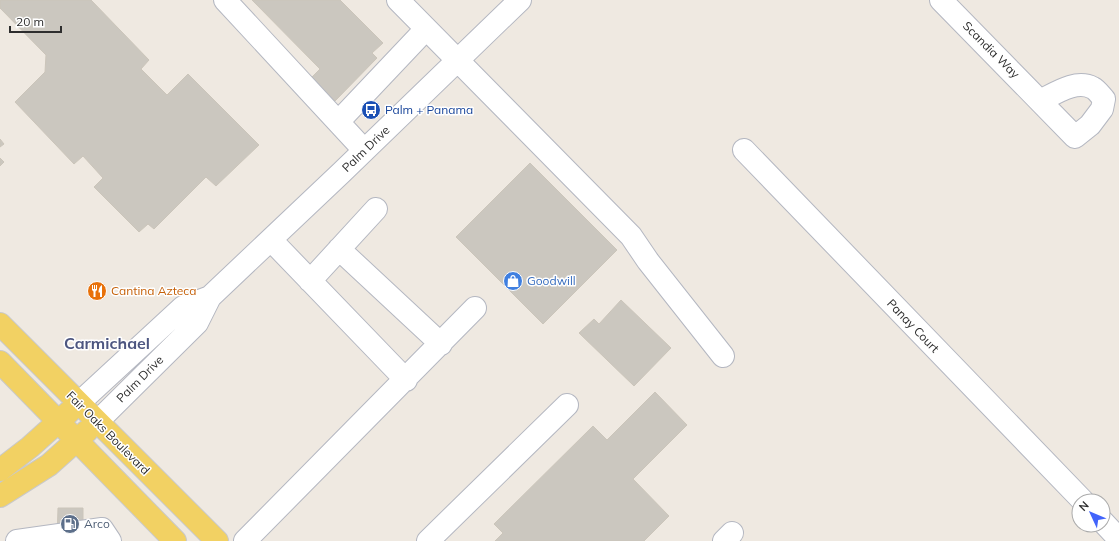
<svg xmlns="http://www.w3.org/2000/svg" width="1119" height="541" font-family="Mulish,sans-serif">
<rect width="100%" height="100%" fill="#efe9e1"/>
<path fill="#cbc7bf" stroke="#cbc5ba" d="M0,0H91L149,60L141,69L167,95L188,74L259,145L216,186L206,177L154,229L148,224L139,232L94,187L103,178L83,156L74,164L15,102L45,72L46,55L0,8Z
M252,0H340L383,43L372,53L377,58L335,101L312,77L320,69Z
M0,139L4,144L0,147Z
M0,158L4,162L0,166Z
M530,163L617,250L543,324L456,237Z
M621,300L671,348L634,386L579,333L594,319L599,324Z
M655,392L687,425L633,479L669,516L644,541H495L503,533L494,524L593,426L607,440Z
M58,508H83V541H57Z"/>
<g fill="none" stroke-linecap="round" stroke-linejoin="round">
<defs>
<path id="minor" d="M225,0L364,150
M398,0L631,236L648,261L723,356
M941,0L1075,137L1090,125L1102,109L1104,99C1101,96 1097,90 1093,88C1076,79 1056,93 1040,101
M338,122L426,29
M744,150L1083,501
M271,240L406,380
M339,249L441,344
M310,281L376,209
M79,403L183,307L210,297
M97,422L197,323L210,297L341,173L520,0
M1103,522L1119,539
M17,541L102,529L110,541
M245,541L475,308
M428,541L567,405
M724,541L732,533"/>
<path id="major" d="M0,324L217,541
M0,362L175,541
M0,470L30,447L69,412
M0,496L49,465L87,431"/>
</defs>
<use href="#minor" stroke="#b4b7c1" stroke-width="24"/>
<use href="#major" stroke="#c9c9c9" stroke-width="24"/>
<use href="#minor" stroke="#fff" stroke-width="22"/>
<use href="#major" stroke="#f2d163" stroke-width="22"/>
</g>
<defs>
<symbol id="bus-disc" viewBox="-11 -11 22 22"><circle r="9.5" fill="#1a4fb4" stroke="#fff"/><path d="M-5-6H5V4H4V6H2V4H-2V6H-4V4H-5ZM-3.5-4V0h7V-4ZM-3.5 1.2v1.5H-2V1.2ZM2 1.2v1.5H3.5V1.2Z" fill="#fff"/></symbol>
<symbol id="shop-disc" viewBox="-11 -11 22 22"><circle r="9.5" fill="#3f7fe0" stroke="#fff"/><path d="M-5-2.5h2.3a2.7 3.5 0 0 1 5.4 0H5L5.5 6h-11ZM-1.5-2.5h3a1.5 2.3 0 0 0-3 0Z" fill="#fff"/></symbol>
<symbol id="restaurant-disc" viewBox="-11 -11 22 22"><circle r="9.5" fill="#e8710a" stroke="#fff"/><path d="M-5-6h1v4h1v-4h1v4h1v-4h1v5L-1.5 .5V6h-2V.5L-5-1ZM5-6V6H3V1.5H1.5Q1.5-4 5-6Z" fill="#fff"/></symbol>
<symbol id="fuel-disc" viewBox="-11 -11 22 22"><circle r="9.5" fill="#5c6f8a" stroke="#fff"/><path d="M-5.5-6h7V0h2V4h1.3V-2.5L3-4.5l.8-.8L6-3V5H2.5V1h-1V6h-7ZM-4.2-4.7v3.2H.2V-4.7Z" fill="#fff"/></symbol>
</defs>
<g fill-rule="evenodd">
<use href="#bus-disc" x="360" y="99" width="22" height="22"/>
<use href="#shop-disc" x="502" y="270" width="22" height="22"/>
<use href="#restaurant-disc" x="86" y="280" width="22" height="22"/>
<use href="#fuel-disc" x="59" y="513" width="22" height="22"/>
</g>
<g text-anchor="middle" stroke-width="3" stroke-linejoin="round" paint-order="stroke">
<g font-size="12" fill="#2e2e2e" stroke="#fff">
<text transform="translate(991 50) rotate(45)" y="4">Scandia Way</text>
<text transform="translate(366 149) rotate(-44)" y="4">Palm Drive</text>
<text transform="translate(913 326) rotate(46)" y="4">Panay Court</text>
<text transform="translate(140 379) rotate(-45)" y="4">Palm Drive</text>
<text transform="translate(108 433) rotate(45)" y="4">Fair Oaks Boulevard</text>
</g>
<g font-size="12" fill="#164399" stroke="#fff" text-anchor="start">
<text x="385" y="114">Palm + Panama</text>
</g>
<g font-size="12" fill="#366cbe" stroke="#fff" text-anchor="start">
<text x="527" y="285">Goodwill</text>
</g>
<g font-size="12" fill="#c56008" stroke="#fff" text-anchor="start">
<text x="111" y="295">Cantina Azteca</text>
</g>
<g font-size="12" fill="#4e5e75" stroke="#fff" text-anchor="start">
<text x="84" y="528">Arco</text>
</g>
<g font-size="16" font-weight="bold" fill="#4d5680" stroke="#fff">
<text x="107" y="349">Carmichael</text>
</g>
</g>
<g transform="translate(1091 513) rotate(314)"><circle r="19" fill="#ffffff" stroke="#ababab"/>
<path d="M0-3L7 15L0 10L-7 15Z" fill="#4264fb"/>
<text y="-6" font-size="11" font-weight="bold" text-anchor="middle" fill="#2e2e2e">N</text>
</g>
<path d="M10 26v6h51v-6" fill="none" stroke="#2e2e2e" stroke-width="2"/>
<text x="16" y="26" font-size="12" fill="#2e2e2e" stroke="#ffffff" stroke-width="3" paint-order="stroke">20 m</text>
</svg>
